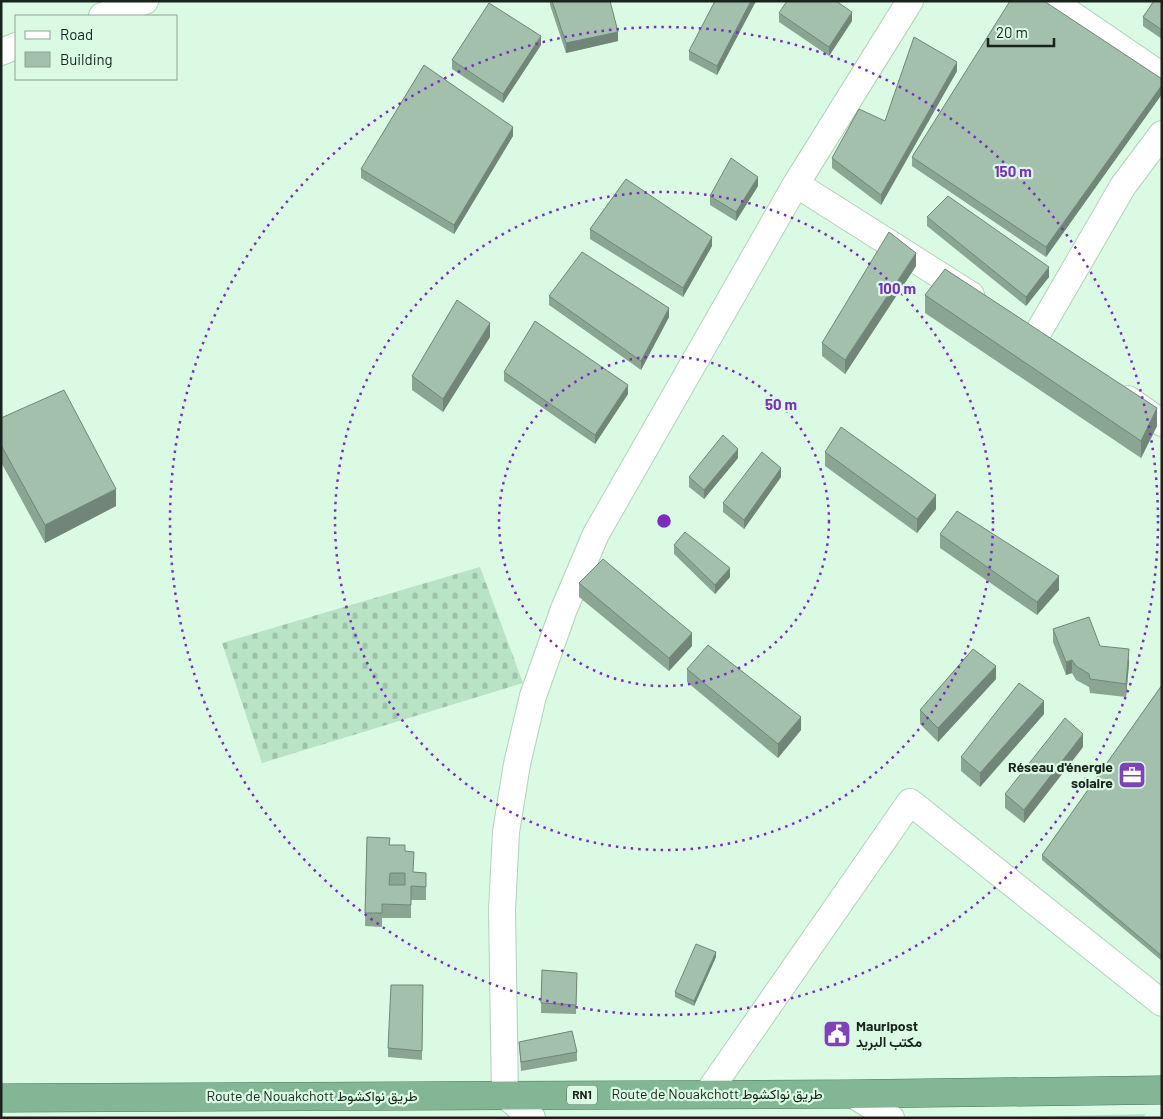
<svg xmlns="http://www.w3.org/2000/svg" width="1163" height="1119" font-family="Barlow,Vazirmatn,sans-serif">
<defs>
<pattern id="cemetery-stones" width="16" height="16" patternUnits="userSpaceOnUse" patternTransform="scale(1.25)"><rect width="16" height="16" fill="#b8e3c5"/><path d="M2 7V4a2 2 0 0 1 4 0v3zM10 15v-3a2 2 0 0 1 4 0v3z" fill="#9dc2a9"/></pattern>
</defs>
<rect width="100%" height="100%" fill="#dafae3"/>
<path fill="url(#cemetery-stones)" d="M480,567L523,683L262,763L222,643Z"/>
<path fill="#b8e3c5" d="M1146,1114L1143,1118H1012V1117Z"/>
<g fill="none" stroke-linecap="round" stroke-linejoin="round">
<defs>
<path id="minor" d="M1060,1L1058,5L1162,76
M102,16L145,1
M1,52L16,46
M796,184L971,295
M1036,336L1123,186L1162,134
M1128,399L1162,423
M707,1094L910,802L1162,1003
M852,1094L891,1118
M532,1118L505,1095L502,910L506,832L517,764L533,696L564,609L596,534L796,184L910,1"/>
<path id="trunk" d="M1,1098L852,1094L1162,1090"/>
</defs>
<use href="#minor" stroke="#b2d1bb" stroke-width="28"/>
<use href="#trunk" stroke="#497759" stroke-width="29"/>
<use href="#minor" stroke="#fff" stroke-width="26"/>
<use href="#trunk" stroke="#83b694" stroke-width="28"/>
</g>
<path fill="#8ba593" d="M550,1H610L618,41L566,53L550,5Z
M756,1L717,75L689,60V51Z
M1162,1V39L1143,26V17Z
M779,13L852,21L829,56L779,22Z
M541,45L503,103L452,69V60Z
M957,71L881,205L832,168V158Z
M1162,79V94L1046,257L912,166V157Z
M513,136L454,234L361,178V169Z
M758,186L736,221L710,205V196Z
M927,217L1049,277L1026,306L927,226Z
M590,229L712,246L683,297L590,239Z
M916,266L845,374L822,356V343Z
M925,295L1157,426L1141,458L925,313Z
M549,296L669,317L641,370L549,305Z
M490,337L443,412L412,390V376Z
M504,372L628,394L595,444L504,381Z
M1,418L116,506L45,543L1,462Z
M825,452L936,509L917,533L825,466Z
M738,458L704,499L689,487V477Z
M781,477L744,529L723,512V503Z
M940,534L1059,590L1037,615L940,548Z
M674,545L730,577L715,594L674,554Z
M579,583L692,646L669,671L579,597Z
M1053,629L1100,646L1129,663L1126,697L1090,693L1089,687L1076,680L1072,673L1066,675L1053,642Z
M687,669L801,730L778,758L687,682Z
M996,679L938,742L920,724V710Z
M1162,685V961L1042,860V855Z
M1044,714L980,787L961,771V757Z
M1083,747L1024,823L1005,808V794Z
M367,837L390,845L405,851L413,872L426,873V900H411V918H382V927L365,926Z
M716,957L694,1006L675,997V992Z
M542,970L577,973L576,1014L541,1013Z
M423,985L422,1060L388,1057V1048Z
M519,1042L577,1052V1061L521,1071Z"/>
<path fill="#718678" d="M751,1H756L717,75V66Z
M852,12V21L829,56V47Z
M618,32V41L566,53V43Z
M541,36V45L503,103V94Z
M957,62V71L881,205V195Z
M1162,85V94L1046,257V247Z
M513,127V136L454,234V225Z
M758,177V186L736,221V212Z
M712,237V246L683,297V288Z
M916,253V266L845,374V360Z
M1049,267V277L1026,306V297Z
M669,308V317L641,370V361Z
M490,323V337L443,412V399Z
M628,385V394L595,444V435Z
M1157,408V426L1141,458V441Z
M738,449V458L704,499V490Z
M781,468V477L744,529V520Z
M116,489V506L45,543V525Z
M936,495V509L917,533V519Z
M730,568V577L715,594V585Z
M1059,576V590L1037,615V602Z
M692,633V646L669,671V658Z
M1129,649V663L1126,697V684Z
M1072,660V673L1066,675V662Z
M996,666V679L938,742V728Z
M1044,701V714L980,787V773Z
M801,717V730L778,758V744Z
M1083,734V747L1024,823V810Z
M716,952V957L694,1006V1001Z"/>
<path fill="#a2c0ab" stroke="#718678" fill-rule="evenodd" d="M552,1H610L618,32L566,43Z
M715,1H751L717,66L689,51Z
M787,1H836L852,12L829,47L779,13Z
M1010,1H1044L1162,79V85L1046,247L912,157Z
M1154,1H1162V30L1143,17Z
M489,3L541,36L503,94L452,60Z
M914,37L957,62L881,195L832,158L859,109L885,121Z
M424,65L513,127L454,225L361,169Z
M731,158L758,177L736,212L710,196Z
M626,179L712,237L683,288L590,229Z
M948,196L1049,267L1026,297L927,217Z
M889,232L916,253L845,360L822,343Z
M582,252L669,308L641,361L549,296Z
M945,269L1157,408L1141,441L925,295Z
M457,300L490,323L443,399L412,376Z
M535,321L628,385L595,435L504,372Z
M64,390L116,489L45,525L1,445V418Z
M841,427L936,495L917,519L825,452Z
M723,435L738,449L704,490L689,477Z
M762,452L781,468L744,520L723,503Z
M957,511L1059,576L1037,602L940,534Z
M685,532L730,568L715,585L674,545Z
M603,559L692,633L669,658L579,583Z
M1089,617L1100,646L1129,649L1126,684L1090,679L1089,674L1076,666L1072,660L1066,662L1053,629Z
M708,645L801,717L778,744L687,669Z
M973,649L996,666L938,728L920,710Z
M1019,683L1044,701L980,773L961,757Z
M1162,685V956L1042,855Z
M1065,718L1083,734L1024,810L1005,794Z
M367,837L390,838L389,845H405V851L414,852L413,872L426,873V887L411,886V905L382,904V913H365ZM390,873H405V885H389Z
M696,944L716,952L694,1001L675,992Z
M542,970L577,973L576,1005L541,1003Z
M391,985H423L422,1051L388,1048Z
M572,1031L577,1052L521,1062L519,1042Z"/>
<g fill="none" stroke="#7b2cbf" stroke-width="2.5" stroke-dasharray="2.5 5">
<circle cx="664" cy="521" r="165"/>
<circle cx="664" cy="521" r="329"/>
<circle cx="664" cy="521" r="494"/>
</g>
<defs>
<symbol id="office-square" viewBox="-11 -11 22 22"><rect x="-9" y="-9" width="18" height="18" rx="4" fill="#7f42b8" stroke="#dafae3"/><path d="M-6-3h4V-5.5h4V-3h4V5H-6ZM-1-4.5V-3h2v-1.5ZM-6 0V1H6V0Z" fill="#fff"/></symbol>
<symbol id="civic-square" viewBox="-11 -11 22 22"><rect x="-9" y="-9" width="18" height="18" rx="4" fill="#7f42b8" stroke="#dafae3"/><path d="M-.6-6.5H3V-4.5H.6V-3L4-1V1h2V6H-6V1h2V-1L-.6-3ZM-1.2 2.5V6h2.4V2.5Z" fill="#fff"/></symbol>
</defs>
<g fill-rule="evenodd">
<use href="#office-square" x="1116" y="759" width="32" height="32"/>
<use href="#civic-square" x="821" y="1018" width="32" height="32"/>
</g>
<g text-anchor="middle" stroke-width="4.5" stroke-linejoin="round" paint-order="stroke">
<rect fill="#dafae3" stroke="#526457" stroke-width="1" x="567" y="1085.5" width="30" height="19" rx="4"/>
<g font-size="12" font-weight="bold" fill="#17231b">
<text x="582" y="1099">RN1</text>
</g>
<g font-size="14" font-weight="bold" fill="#17231b" stroke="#dafae3" text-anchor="end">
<text x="1113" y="772">Réseau d'énergie<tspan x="1113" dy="16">solaire</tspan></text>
<text x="856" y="1031" text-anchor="start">Mauripost<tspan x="856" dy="16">مكتب البريد</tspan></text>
</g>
<g font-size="14" fill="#17231b" stroke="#dafae3">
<text x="717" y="1099">Route de Nouakchott طريق نواكشوط</text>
<text x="312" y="1101">Route de Nouakchott طريق نواكشوط</text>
</g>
</g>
<circle cx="664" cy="521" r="8" fill="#7b2cbf" stroke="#dafae3" stroke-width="2.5"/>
<g font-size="15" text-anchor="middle" font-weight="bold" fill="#7b2cbf" stroke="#dafae3" stroke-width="4.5" stroke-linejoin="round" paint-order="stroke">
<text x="1013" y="177">150 m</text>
<text x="897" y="294">100 m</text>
<text x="781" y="410">50 m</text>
</g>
<rect width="1163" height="1119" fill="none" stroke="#17231b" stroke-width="5"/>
<rect x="15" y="15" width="162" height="65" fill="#dafae3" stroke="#8ca493"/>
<rect x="25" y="31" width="25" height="8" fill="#ffffff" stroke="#8ca493"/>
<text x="60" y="40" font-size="15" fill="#17231b">Road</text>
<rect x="25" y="52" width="25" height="15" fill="#a2c0ab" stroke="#8ca493"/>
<text x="60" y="65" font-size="15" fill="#17231b">Building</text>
<path d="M988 38v8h66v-8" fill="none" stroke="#17231b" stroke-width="2.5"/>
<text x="996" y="38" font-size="15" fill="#17231b" stroke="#dafae3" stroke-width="4" paint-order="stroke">20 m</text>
</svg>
